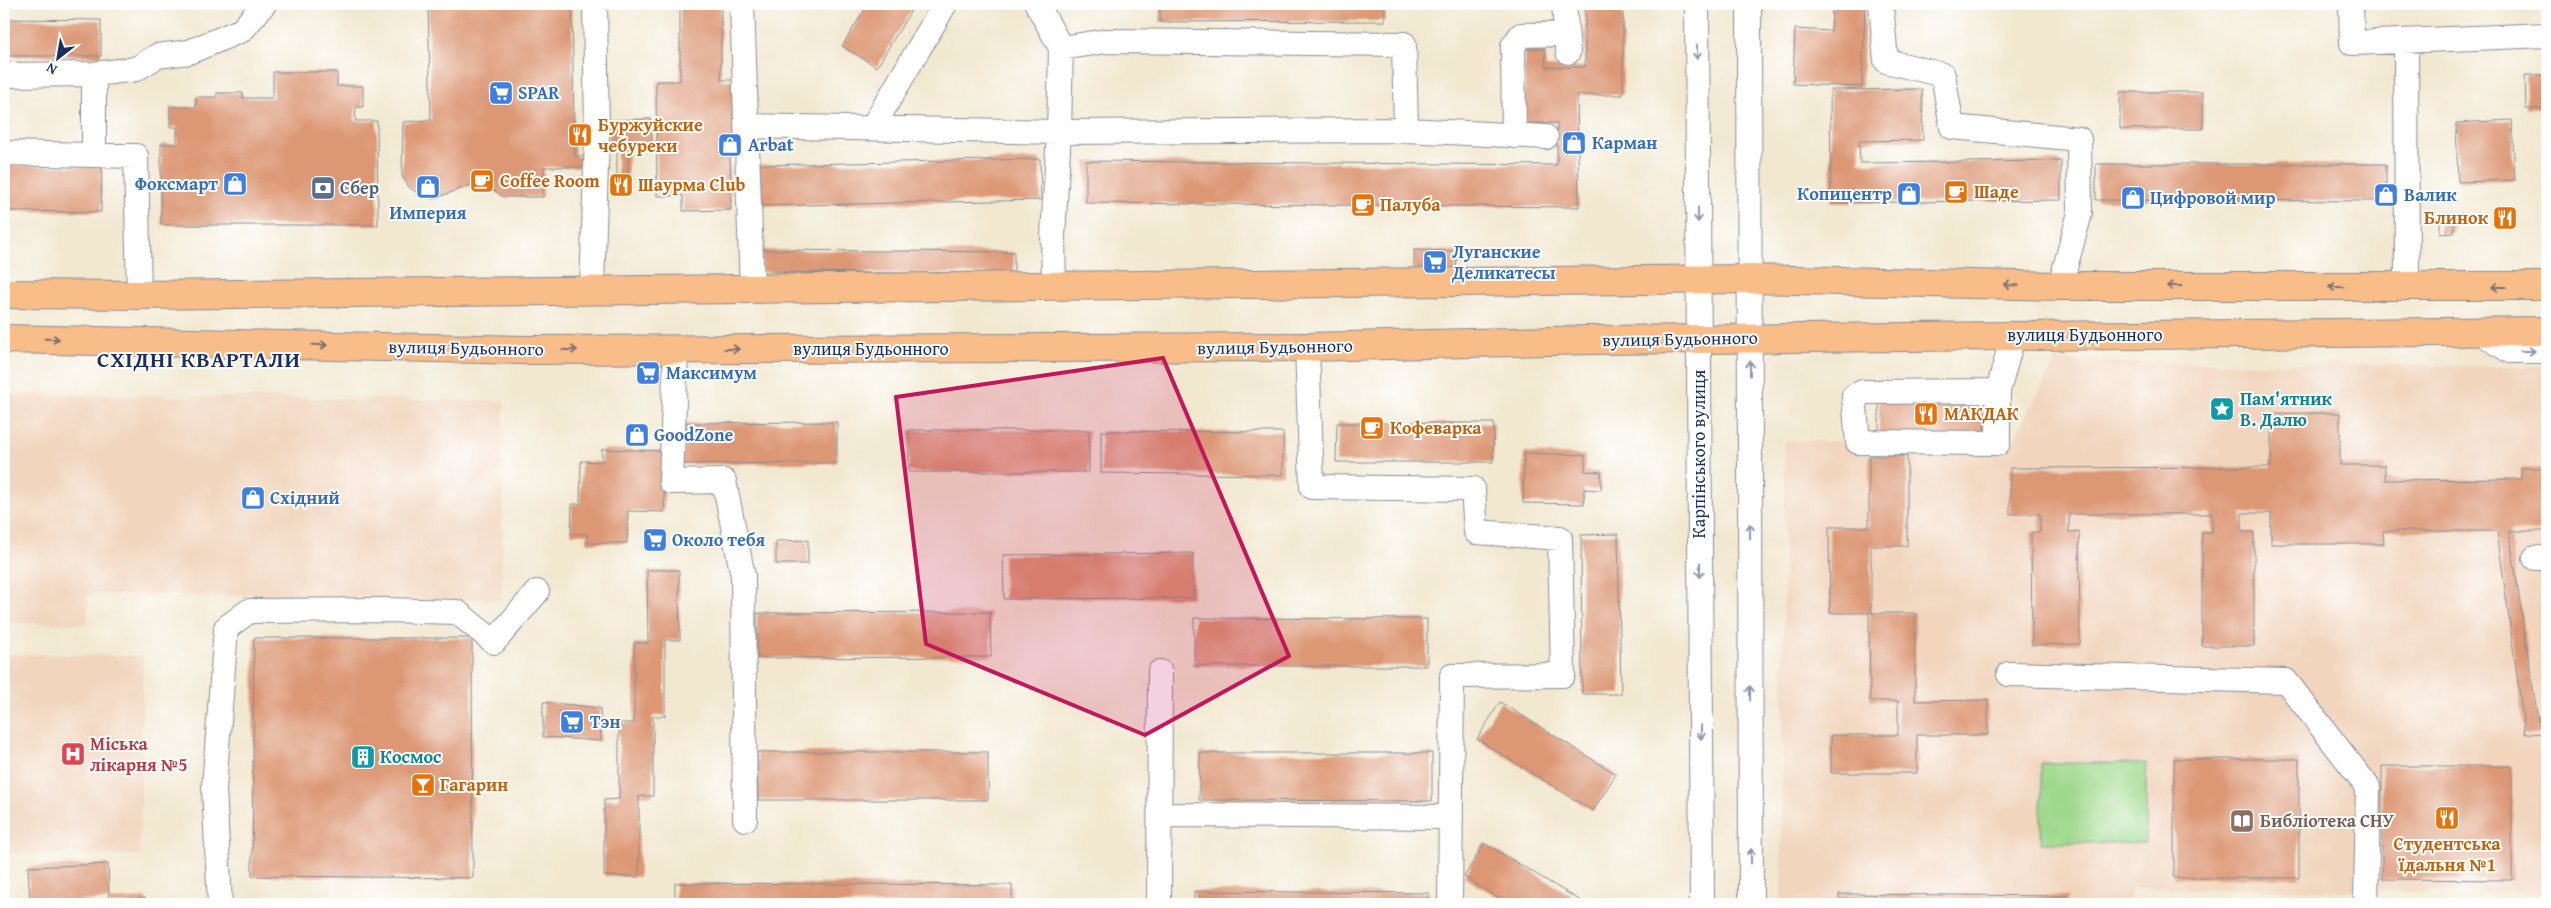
<svg xmlns="http://www.w3.org/2000/svg" width="2551" height="908" font-family="'Gentium Book Plus',serif">
<rect width="100%" height="100%" fill="#fff"/>
<filter id="ink" filterUnits="userSpaceOnUse"><feTurbulence type="fractalNoise" baseFrequency=".02" numOctaves="2"/><feDisplacementMap in="SourceGraphic" scale="10" xChannelSelector="R" yChannelSelector="G"/><feConvolveMatrix kernelMatrix="1 2 1 2 8 2 1 2 1" color-interpolation-filters="sRGB"/></filter>
<filter id="wash" filterUnits="userSpaceOnUse"><feTurbulence type="fractalNoise" baseFrequency=".0096" numOctaves="4" result="noise"/><feDisplacementMap in="SourceGraphic" scale="20" xChannelSelector="R" yChannelSelector="G"/><feGaussianBlur stdDeviation="1.12" result="paint"/><feColorMatrix in="noise" values="0 0 0 0 0 0 0 0 0 0 0 0 0 0 0 0 0 1.4 0 .05"/><feComposite in="paint" operator="in"/></filter>
<g filter="url(#wash)">
<rect width="100%" height="100%" fill="#f2e8d0"/>
<path fill="#f1d5bd" d="M2056,361L2547,367V893L2130,888V904H1781L1785,441L2012,443Z
M4,394L504,401L502,600L88,594V624L4,623Z
M4,654L143,656L140,855L4,853Z"/>
<path fill="#9fd88b" stroke="#5d8474" d="M2041,763H2146V843H2041Z"/>
<g id="blocks">
<path fill="#dc9774" d="M428,4H572L574,129H586V139H574L575,156H589V167H544L543,197H503L482,181L433,199L420,195L409,187L402,176L403,122L431,120Z
M868,4H915L877,67L842,46Z
M1160,4H1385V21L1160,22Z
M1585,4H1623V95H1577L1579,207L1086,203V161L1557,165V123H1525L1524,49H1545L1546,67H1585Z
M1832,4H1865L1862,87L1793,84L1795,29L1831,31Z
M680,5H721V80H737L738,156H730L731,210L683,211V196H657L656,81H680Z
M4,19L101,20V56H4Z
M273,72H337V86H363V107H356L355,121H377L378,225H161V144H177V127H170V107H196V97H217V93H243V98H273Z
M2525,75H2547V109H2526Z
M1922,89L1923,140L1859,141L1860,163L2061,161V200L1831,203L1830,90Z
M2120,92H2203V129H2120Z
M651,119L652,142L628,143V193H617V143H609L608,120Z
M2512,120L2515,180L2458,182L2456,123Z
M1040,159L1041,200L758,206L757,165Z
M2096,164H2386V201L2096,200Z
M4,165L102,167L101,212L4,211Z
M2454,221V233L2440,234V222Z
M762,250L1014,252V274L762,272Z
M1414,250L1457,251L1456,274H1414Z
M1879,398H1984V438H1879Z
M2271,413H2340V465H2385V480L2521,479V468H2547V531H2509L2538,721H2547V733L2525,734L2497,531H2383L2384,544H2271V513H2242V532H2254V646H2202V532H2212V514H2069V532L2079,531L2080,644L2032,645L2031,532H2040V514H2010V468L2271,467Z
M837,422V463L682,464V423Z
M1337,423H1494L1493,462H1336Z
M909,430H1089V472H909Z
M1101,431L1283,432V475L1101,473Z
M602,449L665,451L664,512L628,511L627,543H587V534H571L572,504H580L581,461L602,462Z
M1524,453L1585,455V471L1601,472V490L1584,489V504L1523,503Z
M1869,456H1907V546H1871V613H1915V701L1988,700V735H1917V773H1831V735H1898V701H1870L1869,613H1830L1829,527H1869Z
M1618,534L1621,694H1582L1581,535Z
M808,540V564H776V541Z
M1193,553V598L1004,599L1003,555Z
M647,570H679L680,640H665V716H653V796H639V877L604,876V800L619,799V723H634V643H648Z
M990,612L991,657L757,658V613Z
M1194,618L1427,619V666H1194Z
M254,638H472L473,878L252,876Z
M543,702L600,708L601,741L543,737Z
M1500,702L1616,774L1593,811L1477,739Z
M757,752H988V800H758Z
M1200,753H1432V801L1199,800Z
M2174,759H2299V878H2174Z
M2382,766H2512V880L2382,879Z
M1484,843L1586,904H1509L1464,877Z
M108,864L109,900L30,902L28,867Z
M675,883L1012,885V904H675Z
M1194,891L1429,893V904H1194Z
M1839,894L2067,896V904H1839Z
M146,898L147,904H110L109,900Z"/>
</g>
</g>
<g filter="url(#ink)">
<use href="#blocks" fill-opacity="0" stroke="#868c97" stroke-width="1"/>
<g fill="none" stroke-linecap="round" stroke-linejoin="round">
<defs>
<path id="minor" d="M742,4L752,289
M1564,4L1568,52
M1697,4L1702,904
M1749,4L1751,904
M1881,4L1886,61L1943,75L1952,127L2079,139L2080,213L2060,286
M2351,4L2352,43L2547,35
M2406,41L2407,287
M4,75L94,74L136,69L157,56L189,52L242,30L264,4
M747,126L1059,132L1061,48L1037,4
M872,128L945,4
M1406,130L1546,137
M1514,136L1513,46L1521,35L1566,34
M4,153L136,156L139,295
M94,155V74
M1054,286L1053,236L1059,132L1406,130L1404,44L1106,41L1061,48
M592,290L597,135L595,4
M2480,332L2510,351H2547
M1307,347L1312,487L1473,489L1476,532L1560,538L1563,675L1452,676L1450,904
M676,349L671,482L724,481L743,576L745,819
M1998,391V443L1858,442L1854,396L1863,392L1998,391L2013,336
M2535,558H2547
M2009,674L2286,681L2368,787L2366,904
M1160,815L1451,817
M220,904L214,788L226,628L249,611L386,610L457,612L494,642L537,592
M1159,904L1160,672"/>
<path id="major" d="M4,294L139,295L1749,279L2060,286H2547
M4,339L523,350L1307,347L1592,340L2547,331"/>
</defs>
<use href="#minor" stroke="#868c97" stroke-width="26"/>
<use href="#major" stroke="#868c97" stroke-width="30"/>
<use href="#minor" stroke="#fff" stroke-width="24"/>
<use href="#major" stroke="#f8bd89" stroke-width="28"/>
</g>
<defs><path id="oneway-shaft" d="M-6 0H5M1.5-3L5.5 0L1.5 3" fill="none" stroke-width="1.6" stroke-linecap="round" stroke-linejoin="round" transform="scale(1.25)"/></defs>
<g stroke="#8d97ae">
<use href="#oneway-shaft" transform="translate(1697 52) rotate(90)"/>
<use href="#oneway-shaft" transform="translate(1698 215) rotate(90)"/>
<use href="#oneway-shaft" transform="translate(2528 351)"/>
<use href="#oneway-shaft" transform="translate(1750 368) rotate(-90)"/>
<use href="#oneway-shaft" transform="translate(1750 531) rotate(-90)"/>
<use href="#oneway-shaft" transform="translate(1700 570) rotate(90)"/>
<use href="#oneway-shaft" transform="translate(1750 693) rotate(-90)"/>
<use href="#oneway-shaft" transform="translate(1701 732) rotate(90)"/>
<use href="#oneway-shaft" transform="translate(1751 856) rotate(-90)"/>
</g>
<g stroke="#7e6f71">
<use href="#oneway-shaft" transform="translate(2011 285) rotate(-179)"/>
<use href="#oneway-shaft" transform="translate(2174 286) rotate(-180)"/>
<use href="#oneway-shaft" transform="translate(2336 287) rotate(-180)"/>
<use href="#oneway-shaft" transform="translate(2499 287) rotate(180)"/>
<use href="#oneway-shaft" transform="translate(52 339) rotate(1)"/>
<use href="#oneway-shaft" transform="translate(320 345) rotate(2)"/>
<use href="#oneway-shaft" transform="translate(732 349)"/>
<use href="#oneway-shaft" transform="translate(570 350)"/>
</g>
</g>
<path fill="#c2185b" fill-opacity="0.2" stroke="#c2185b" stroke-width="4" stroke-linejoin="round" d="M1163,358L1289,656L1145,735L926,644L896,397Z"/>
<defs>
<symbol id="supermarket-square" viewBox="-11 -11 22 22"><rect x="-9" y="-9" width="18" height="18" rx="4" fill="#3f7fe0" stroke="#fff"/><path d="M-6-5.5h2.5l.6 2H6L4.5 2H-2.5L-4.4-4H-6ZM-1.5 3.2a1.3 1.3 0 1 0 .1 0ZM3 3.2a1.3 1.3 0 1 0 .1 0Z" fill="#fff"/></symbol>
<symbol id="restaurant-square" viewBox="-11 -11 22 22"><rect x="-9" y="-9" width="18" height="18" rx="4" fill="#e8710a" stroke="#fff"/><path d="M-5-6h1v4h1v-4h1v4h1v-4h1v5L-1.5 .5V6h-2V.5L-5-1ZM5-6V6H3V1.5H1.5Q1.5-4 5-6Z" fill="#fff"/></symbol>
<symbol id="shop-square" viewBox="-11 -11 22 22"><rect x="-9" y="-9" width="18" height="18" rx="4" fill="#3f7fe0" stroke="#fff"/><path d="M-5-2.5h2.3a2.7 3.5 0 0 1 5.4 0H5L5.5 6h-11ZM-1.5-2.5h3a1.5 2.3 0 0 0-3 0Z" fill="#fff"/></symbol>
<symbol id="cafe-square" viewBox="-11 -11 22 22"><rect x="-9" y="-9" width="18" height="18" rx="4" fill="#e8710a" stroke="#fff"/><path d="M-5.5-4.5H6V0H3Q3 3.5 0 3.5H-2.5Q-5.5 3.5-5.5 0ZM3-3.2v2h1.7v-2ZM-6 4.5H4V6H-6Z" fill="#fff"/></symbol>
<symbol id="bank-square" viewBox="-11 -11 22 22"><rect x="-9" y="-9" width="18" height="18" rx="4" fill="#5c6f8a" stroke="#fff"/><path d="M-6-4H6V4H-6ZM0-2.3a2.3 2.3 0 1 0 0 4.6a2.3 2.3 0 1 0 0-4.6Z" fill="#fff"/></symbol>
<symbol id="sight-square" viewBox="-11 -11 22 22"><rect x="-9" y="-9" width="18" height="18" rx="4" fill="#0f9aa8" stroke="#fff"/><path d="M0-6L1.8-2.2L6-1.7L2.9 1.2L3.7 5.4L0 3.3L-3.7 5.4L-2.9 1.2L-6-1.7L-1.8-2.2Z" fill="#fff"/></symbol>
<symbol id="hospital-square" viewBox="-11 -11 22 22"><rect x="-9" y="-9" width="18" height="18" rx="4" fill="#e0444e" stroke="#fff"/><path d="M-5-5h3v3.5h4V-5h3V5h-3V1.5h-4V5h-3Z" fill="#fff"/></symbol>
<symbol id="building-square" viewBox="-11 -11 22 22"><rect x="-9" y="-9" width="18" height="18" rx="4" fill="#0f9aa8" stroke="#fff"/><path d="M-4-6H4V6H1V3H-1V6H-4ZM-2.5-4.3h1.7v1.8h-1.7ZM.8-4.3h1.7v1.8H.8ZM-2.5-1h1.7V.8h-1.7ZM.8-1h1.7V.8H.8Z" fill="#fff"/></symbol>
<symbol id="bar-square" viewBox="-11 -11 22 22"><rect x="-9" y="-9" width="18" height="18" rx="4" fill="#e8710a" stroke="#fff"/><path d="M-6-5H6L.8 .8V4.5H3.5V6h-7V4.5H-.8V.8Z" fill="#fff"/></symbol>
<symbol id="library-square" viewBox="-11 -11 22 22"><rect x="-9" y="-9" width="18" height="18" rx="4" fill="#8d6e63" stroke="#fff"/><path d="M-6-4Q-3-5.5-.7-3.5V5Q-3 3-6 4ZM6-4Q3-5.5 .7-3.5V5Q3 3 6 4Z" fill="#fff"/></symbol>
</defs>
<g fill-rule="evenodd">
<use href="#supermarket-square" x="487" y="79" width="28" height="28"/>
<use href="#restaurant-square" x="566" y="121" width="28" height="28"/>
<use href="#shop-square" x="1560" y="129" width="28" height="28"/>
<use href="#shop-square" x="716" y="131" width="28" height="28"/>
<use href="#cafe-square" x="468" y="167" width="28" height="28"/>
<use href="#shop-square" x="221" y="170" width="28" height="28"/>
<use href="#restaurant-square" x="607" y="171" width="28" height="28"/>
<use href="#shop-square" x="414" y="173" width="28" height="28"/>
<use href="#bank-square" x="309" y="174" width="28" height="28"/>
<use href="#cafe-square" x="1942" y="178" width="28" height="28"/>
<use href="#shop-square" x="1895" y="180" width="28" height="28"/>
<use href="#shop-square" x="2372" y="181" width="28" height="28"/>
<use href="#shop-square" x="2119" y="184" width="28" height="28"/>
<use href="#cafe-square" x="1349" y="191" width="28" height="28"/>
<use href="#restaurant-square" x="2491" y="204" width="28" height="28"/>
<use href="#supermarket-square" x="1421" y="248" width="28" height="28"/>
<use href="#supermarket-square" x="634" y="359" width="28" height="28"/>
<use href="#sight-square" x="2208" y="395" width="28" height="28"/>
<use href="#restaurant-square" x="1912" y="400" width="28" height="28"/>
<use href="#cafe-square" x="1358" y="414" width="28" height="28"/>
<use href="#shop-square" x="623" y="421" width="28" height="28"/>
<use href="#shop-square" x="239" y="484" width="28" height="28"/>
<use href="#supermarket-square" x="641" y="526" width="28" height="28"/>
<use href="#supermarket-square" x="558" y="708" width="28" height="28"/>
<use href="#hospital-square" x="59" y="740" width="28" height="28"/>
<use href="#building-square" x="349" y="743" width="28" height="28"/>
<use href="#bar-square" x="409" y="771" width="28" height="28"/>
<use href="#restaurant-square" x="2433" y="804" width="28" height="28"/>
<use href="#library-square" x="2228" y="807" width="28" height="28"/>
</g>
<g text-anchor="middle" stroke-width="4" stroke-linejoin="round" paint-order="stroke">
<g font-size="18" font-weight="bold" fill="#366cbe" stroke="#fff" text-anchor="start">
<text x="518" y="99">SPAR</text>
<text x="1592" y="149">Карман</text>
<text x="748" y="151">Arbat</text>
<text x="218" y="190" text-anchor="end">Фоксмарт</text>
<text x="1892" y="200" text-anchor="end">Копицентр</text>
<text x="2404" y="201">Валик</text>
<text x="2150" y="204">Цифровой мир</text>
<text x="428" y="219" text-anchor="middle">Империя</text>
<text x="1452" y="258">Луганские<tspan x="1452" dy="21">Деликатесы</tspan></text>
<text x="666" y="379">Максимум</text>
<text x="654" y="441">GoodZone</text>
<text x="270" y="504">Східний</text>
<text x="672" y="546">Около тебя</text>
<text x="590" y="728">Тэн</text>
</g>
<g font-size="18" font-weight="bold" fill="#c56008" stroke="#fff" text-anchor="start">
<text x="598" y="131">Буржуйские<tspan x="598" dy="21">чебуреки</tspan></text>
<text x="500" y="187">Coffee Room</text>
<text x="638" y="191">Шаурма Club</text>
<text x="1974" y="198">Шаде</text>
<text x="1380" y="211">Палуба</text>
<text x="2488" y="224" text-anchor="end">Блинок</text>
<text x="1944" y="420">МАКДАК</text>
<text x="1390" y="434">Кофеварка</text>
<text x="440" y="791">Гагарин</text>
<text x="2447" y="850" text-anchor="middle">Студентська<tspan x="2447" dy="21">їдальня №1</tspan></text>
</g>
<g font-size="18" font-weight="bold" fill="#4e5e75" stroke="#fff" text-anchor="start">
<text x="340" y="194">Сбер</text>
</g>
<g font-size="18" fill="#1b2f5e" stroke="#fff">
<text x="2085" y="341">вулиця Будьонного</text>
<text transform="translate(1680 339) rotate(-1)" y="6">вулиця Будьонного</text>
<text transform="translate(1275 347) rotate(-1)" y="6">вулиця Будьонного</text>
<text transform="translate(466 348) rotate(1)" y="6">вулиця Будьонного</text>
<text x="871" y="355">вулиця Будьонного</text>
<text transform="translate(1699 454) rotate(-90)" y="6">Карпінського вулиця</text>
</g>
<g font-size="18" font-weight="bold" fill="#0d838f" stroke="#fff" text-anchor="start">
<text x="2240" y="405">Пам'ятник<tspan x="2240" dy="21">В. Далю</tspan></text>
<text x="380" y="763">Космос</text>
</g>
<g font-size="18" font-weight="bold" fill="#be3a42" stroke="#fff" text-anchor="start">
<text x="90" y="750">Міська<tspan x="90" dy="21">лікарня №5</tspan></text>
</g>
<g font-size="18" font-weight="bold" fill="#785e54" stroke="#fff" text-anchor="start">
<text x="2260" y="827">Библіотека СНУ</text>
</g>
<g font-size="22" font-weight="bold" letter-spacing="1" fill="#1b2f5e" stroke="#fff">
<text x="199" y="367">СХІДНІ КВАРТАЛИ</text>
</g>
</g>
<rect width="2551" height="908" fill="none" stroke="#fff" stroke-width="20"/>
<g transform="translate(58 58) rotate(211)" stroke="#ffffff" stroke-width="4" paint-order="stroke">
<path d="M0-4L9 19L0 12L-9 19Z" fill="#1b2f5e"/>
<text y="-8" font-size="14" font-weight="bold" text-anchor="middle" fill="#1b2f5e">N</text>
</g>
</svg>
